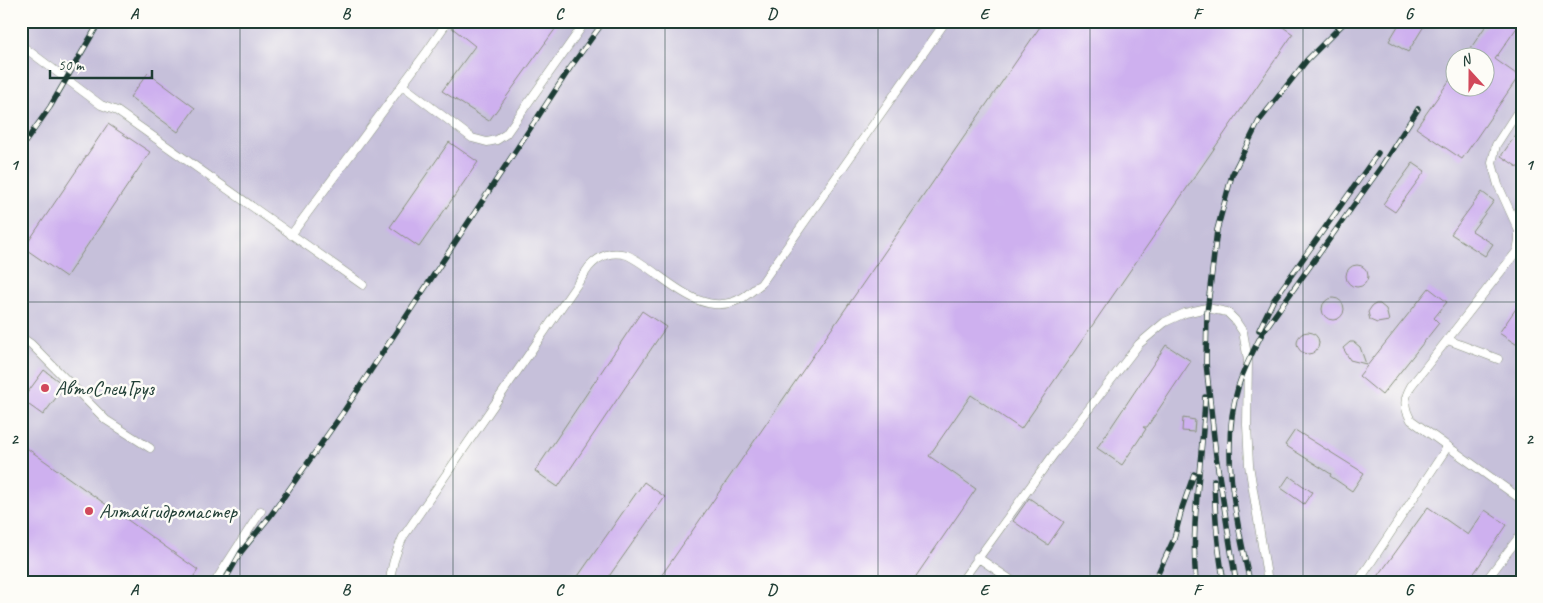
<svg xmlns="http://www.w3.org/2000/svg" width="1543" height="603" font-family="Caveat,sans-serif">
<rect width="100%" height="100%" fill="#fdfcf7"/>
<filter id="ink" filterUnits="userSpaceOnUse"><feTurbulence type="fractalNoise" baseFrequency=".02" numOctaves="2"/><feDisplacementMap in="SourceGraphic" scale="10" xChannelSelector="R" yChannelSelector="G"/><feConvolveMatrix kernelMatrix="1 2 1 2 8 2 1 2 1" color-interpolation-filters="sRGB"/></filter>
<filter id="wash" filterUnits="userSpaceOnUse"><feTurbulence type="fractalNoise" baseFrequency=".0096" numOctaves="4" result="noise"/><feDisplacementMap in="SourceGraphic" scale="20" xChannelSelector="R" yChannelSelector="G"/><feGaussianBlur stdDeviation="1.12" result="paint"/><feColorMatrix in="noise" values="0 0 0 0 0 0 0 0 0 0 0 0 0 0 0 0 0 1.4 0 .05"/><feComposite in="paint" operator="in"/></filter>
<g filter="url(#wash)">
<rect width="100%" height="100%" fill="#efe2c4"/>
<path fill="#c6c0da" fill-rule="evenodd" d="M21,21H1522V582H21ZM1456,58H1486V88H1456Z"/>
<g id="blocks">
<path fill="#ceb0ef" d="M454,21H561L489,121L442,91L475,46L451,27Z
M1044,21H1274L1293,34L1021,429L971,395L929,456L976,489L912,582H657Z
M1401,21H1415L1424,26L1408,52L1389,41Z
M1489,21H1510L1518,26L1495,59L1519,76L1462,159L1416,128L1456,71V88H1486V58H1464Z
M148,73L195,108L178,132L130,97Z
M108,124L150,152L66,277L24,248Z
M1522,126V170L1501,156Z
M449,142L478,162L419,247L390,227Z
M1413,163L1425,171L1395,212L1383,204Z
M1482,192L1494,201L1472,231L1493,244L1485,256L1451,234Z
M1346 276a11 11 0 1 1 22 0a11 11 0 1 1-22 0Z
M1429,288L1447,302L1434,318L1439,323L1382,395L1359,376Z
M1322 309a11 11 0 1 1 22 0a11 11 0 1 1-22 0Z
M1522,300V348L1499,333Z
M1376,304H1380L1386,309L1389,321L1377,323L1370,320L1368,312L1372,306Z
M642,311L666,327L558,487L535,471Z
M1297 343a11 11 0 1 1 22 0a11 11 0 1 1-22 0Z
M1350,342H1354L1360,347L1366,364L1350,360L1343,348Z
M1166,345L1191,361L1147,427H1143L1146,429L1122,465L1097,448Z
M44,370L65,386L43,415L22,400Z
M1183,418L1195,420L1194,432L1182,431Z
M1295,430L1364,473L1352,491L1330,476L1331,474L1285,445Z
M21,444L198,570L190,582H21Z
M1289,476L1312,492L1304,504L1281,488Z
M644,482L665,497L605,582H574Z
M1029,498L1064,522L1048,545L1013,521Z
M1428,507L1468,535L1485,510L1507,525L1468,582H1374Z"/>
</g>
</g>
<g filter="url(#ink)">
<use href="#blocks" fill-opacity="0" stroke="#87907c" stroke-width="1"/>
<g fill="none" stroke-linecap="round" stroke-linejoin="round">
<defs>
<path id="lane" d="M21,45L101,105L117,111L363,285
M402,85L472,138L487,142L497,140L506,134L586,21
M1522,105L1496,145L1492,163L1498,185L1519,231V240L1517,251L1411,386C1404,398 1403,407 1411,420L1522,500
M291,235L426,53L448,21
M21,337L31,344L106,420L150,448
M1448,340L1498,359
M977,557L1014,582
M215,582L261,511
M390,582C391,565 396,552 403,537L589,267C600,255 611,251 627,255C662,271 699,322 742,298C749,294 755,288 761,284L946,21
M961,582L1054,454L1139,344L1165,322L1185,313L1207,308L1227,312L1235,320L1243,332L1248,360L1247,425L1249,465L1268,582
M1358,582L1448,446
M1485,582L1522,533"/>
</defs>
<use href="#lane" stroke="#87907c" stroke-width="9"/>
<use href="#lane" stroke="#fff" stroke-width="8"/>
<defs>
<path id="rail" d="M21,148L50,107L100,21
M1259,330L1273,301L1378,153
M1214,480C1215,514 1217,548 1224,582
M224,582L241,552L271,515L342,414L570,68L604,21
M1154,582L1174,539L1182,508L1194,474
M1196,582C1190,520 1203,459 1205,397
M1236,582L1216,456L1206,363L1207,313L1217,230L1232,175L1259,121L1307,60L1346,21
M1250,582C1236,519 1219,448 1239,384C1245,366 1254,349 1263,332L1381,167L1418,109"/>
</defs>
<use href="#rail" stroke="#1f3d34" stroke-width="5.5"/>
<use href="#rail" stroke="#fdfcf7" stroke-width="4" stroke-dasharray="11" stroke-linecap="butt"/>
</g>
</g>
<path fill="none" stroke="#1f3d34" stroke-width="1" stroke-opacity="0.55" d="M240,21V582M453,21V582M665,21V582M878,21V582M1090,21V582M1303,21V582M21,302H1522"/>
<g fill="#d1495b" stroke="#fdfcf7" stroke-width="2">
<circle cx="45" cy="388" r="5"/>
<circle cx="89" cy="511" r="5"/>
</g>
<g text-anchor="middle" stroke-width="5" stroke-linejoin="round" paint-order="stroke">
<g font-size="21" fill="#1f3d34" stroke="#fdfcf7" text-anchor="start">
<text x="55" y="395">АвтоСпецГруз</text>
<text x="99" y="518">Алтайгидромастер</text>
</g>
</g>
<rect width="1543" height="603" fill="none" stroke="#fdfcf7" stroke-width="55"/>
<g transform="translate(1470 72) rotate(339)"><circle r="24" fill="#fdfcf7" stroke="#a4b0a9"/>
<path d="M0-4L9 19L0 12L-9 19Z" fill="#d1495b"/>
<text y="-8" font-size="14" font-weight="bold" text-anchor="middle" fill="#1f3d34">N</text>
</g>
<path d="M50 70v8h102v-8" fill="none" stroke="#1f3d34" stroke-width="2.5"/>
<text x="58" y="70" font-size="15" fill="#1f3d34" stroke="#fdfcf7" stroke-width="4" paint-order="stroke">50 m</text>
<rect x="28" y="28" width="1488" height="548" fill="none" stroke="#1f3d34" stroke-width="2"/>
<g font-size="16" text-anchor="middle" font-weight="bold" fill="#1f3d34">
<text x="134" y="19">A</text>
<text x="346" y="19">B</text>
<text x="559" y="19">C</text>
<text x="772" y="19">D</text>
<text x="984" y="19">E</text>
<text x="1197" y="19">F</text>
<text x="1409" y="19">G</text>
<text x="14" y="170">1</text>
<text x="1529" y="170">1</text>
<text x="14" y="444">2</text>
<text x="1529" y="444">2</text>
<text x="134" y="595">A</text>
<text x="346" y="595">B</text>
<text x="559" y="595">C</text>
<text x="772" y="595">D</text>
<text x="984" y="595">E</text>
<text x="1197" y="595">F</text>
<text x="1409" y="595">G</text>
</g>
</svg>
